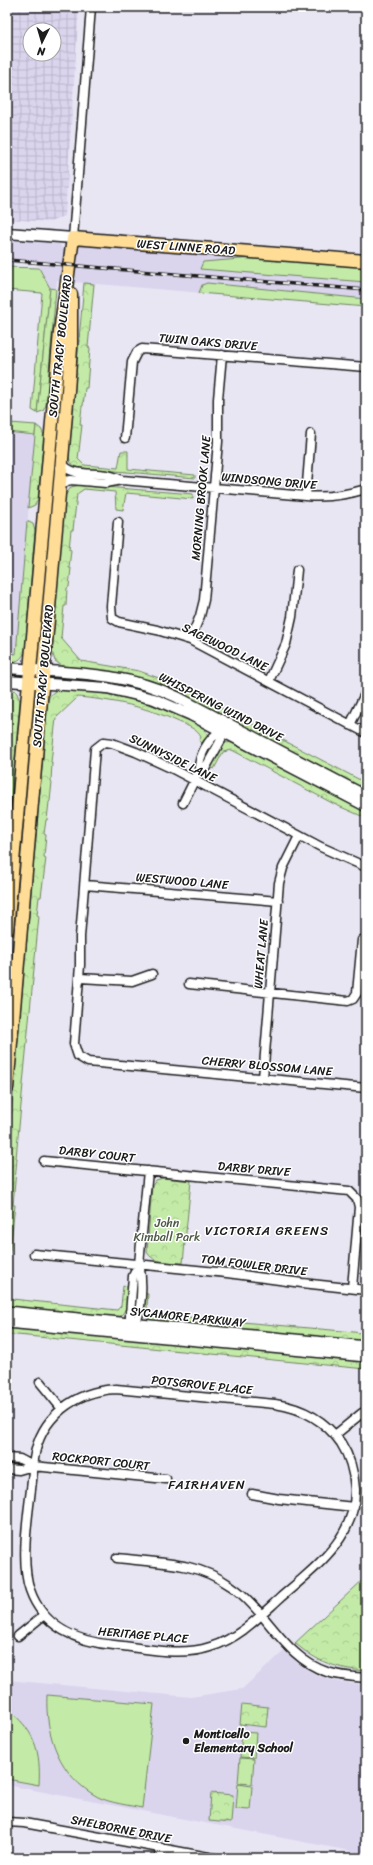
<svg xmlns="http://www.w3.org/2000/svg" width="373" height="1865" font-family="Sriracha,sans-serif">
<defs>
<pattern id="industrial-grid" width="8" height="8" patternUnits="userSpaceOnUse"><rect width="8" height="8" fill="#dad4ed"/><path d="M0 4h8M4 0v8" fill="none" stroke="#bab5cb"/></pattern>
<pattern id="forest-crowns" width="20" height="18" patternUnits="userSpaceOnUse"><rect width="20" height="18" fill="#c3eba7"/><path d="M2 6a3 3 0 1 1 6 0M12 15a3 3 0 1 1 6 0" fill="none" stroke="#a7c98f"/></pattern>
</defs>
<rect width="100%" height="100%" fill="#e9e6f4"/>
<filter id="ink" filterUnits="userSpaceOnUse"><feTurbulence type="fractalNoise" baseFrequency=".025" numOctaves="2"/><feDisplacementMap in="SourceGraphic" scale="8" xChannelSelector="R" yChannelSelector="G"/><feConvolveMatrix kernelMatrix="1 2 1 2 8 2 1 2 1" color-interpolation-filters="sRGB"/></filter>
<g filter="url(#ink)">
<path fill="#dad4ed" d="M7,237L53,241L60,245L65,252V269L63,281L57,280L56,289L50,288L39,268V266H43V265L7,261Z
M81,245L366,265V307L74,282L77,250Z
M7,432L35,435L16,654L7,653Z
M284,1651L301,1666L318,1676L339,1682L366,1685V1854L7,1785V1680L191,1697L242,1689Z"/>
<path fill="url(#industrial-grid)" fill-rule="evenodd" d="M7,7H79L65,216L50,222L7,219ZM30,30H54V54H30Z"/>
<path fill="#c3eba7" stroke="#708462" d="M265,257L366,265V282L200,269L203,262Z
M7,267L39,268L50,288L37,413L32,410L42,293L7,290V272H9V270Z
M207,283L366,299V307L199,293L202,285Z
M10,423L36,425L35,435L7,432Z
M63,677L136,684L196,711H188L61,681Z
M47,1695L154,1704L142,1808C128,1805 110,1803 98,1797C60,1777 45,1736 47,1695Z
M7,1709C35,1730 41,1751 39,1785L7,1779Z
M242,1732L256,1733L254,1758L240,1757Z
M240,1758L254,1759L252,1784L238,1783Z
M238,1784L252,1786L250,1810L236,1809Z"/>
<path fill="url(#forest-crowns)" stroke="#708462" d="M84,283L94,284L88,347L90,348L87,388H85L83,406H82L80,425H82L78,459L84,465L118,468L121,451H128V469L195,475V478L81,468C74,467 69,463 69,455Z
M50,288L56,289L46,405L43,411L37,413Z
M36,425L41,429L44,435L38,499L35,505L28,508Z
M80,485L193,494V499L126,493L123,510L116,509L115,492L84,489L77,494L73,530H71L69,549L71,550L69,568H71L69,587L67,588L66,606H64L61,638L81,661L139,671L173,683L366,783V790L168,688L119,673L62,666L55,661L52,651L65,496L71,487Z
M27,521L33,524L35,531L25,651C22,660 16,663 7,662V653L16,654Z
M7,687L16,691L20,701L7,847V749L11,704V699L7,696Z
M58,689C115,693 153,701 204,727L208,736L204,744L199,741L201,737C197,729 188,726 179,722C147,707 113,700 78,697L56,718L51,762L52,763L51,781L52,782L50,801L49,802L47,820H46L44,834L46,835L44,857L46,858L41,897H39L37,915L39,916L16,1158H17L13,1205H15L7,1279V1163L48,700L50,695Z
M227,742L232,743L366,811V818L334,804L232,750L223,752L214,769L211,767L221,747Z
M163,1178L191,1181L183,1263C171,1262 153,1264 147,1252L152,1186L156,1180Z
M123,1286L128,1287C127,1299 129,1313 116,1318L7,1307V1293L12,1299L117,1310L121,1306Z
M144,1293L148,1294L147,1307L152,1314L354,1332L366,1334V1342L150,1320L143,1313Z
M7,1326L366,1361V1369L7,1334Z
M366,1577V1671C338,1669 316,1662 295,1643Z
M242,1704L268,1707L266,1727L240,1724Z
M211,1793L233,1795L231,1823L209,1821Z"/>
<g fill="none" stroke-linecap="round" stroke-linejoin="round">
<defs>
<path id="minor" d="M73,238L91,7
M125,438L132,362L137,352L142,349L366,367
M62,463C71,477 92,472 107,475C112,476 117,478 122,480L306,496C327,498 346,495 366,489
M59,487L67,481L71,480L106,483L122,480
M306,496L311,434
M118,522L111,606L112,618L119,622L157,630L190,640L366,733
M190,640L200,616L204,600L218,442V399L222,355
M269,681L286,644L292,617L297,570
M350,725L366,692
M199,771C198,757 208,738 221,731
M183,803L199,771L206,767L221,740V731L223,726
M366,867L321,847L171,768L136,752L112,743L104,742L95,749L80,937V965L74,1044L78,1056L88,1062L366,1088
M85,885L278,901
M80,978L132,981L152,974
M189,984L348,1001L353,999L357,993L362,940
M263,1078L279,883L283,868L299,836
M44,1161L349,1191L357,1199L359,1207L352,1288
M34,1254L227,1273L302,1283L366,1290
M130,1328V1315L133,1276L139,1264L148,1171
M134,1328C142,1312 143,1281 139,1264
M40,1382L62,1409
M116,1389L275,1404C302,1408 325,1420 341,1443C350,1457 354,1472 355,1489C356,1539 314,1568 280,1598C259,1617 238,1639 210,1647C180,1657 145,1648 114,1645C77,1642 43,1627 30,1590C18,1556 32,1497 34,1459C40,1417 75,1391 116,1389Z
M335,1435L362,1413
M7,1458L20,1459L33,1466
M7,1469L19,1470L33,1466L166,1479
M252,1494L279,1499L354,1507
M117,1558C158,1563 196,1561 231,1586C267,1610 284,1658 327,1672C340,1676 353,1677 366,1678
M18,1636L44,1615
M7,1822L24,1823L214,1858
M160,1858L161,1848"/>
<path id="tertiary" d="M7,233L73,238
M7,668C66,673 122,671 177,697L366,796
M7,681L107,688L154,699L191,715L366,806"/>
<path id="secondary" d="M7,1312L366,1347
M7,1322L366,1356"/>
<path id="primary" d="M7,930L60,332L73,238L366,261
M7,1088L68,391L71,347V294"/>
</defs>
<use href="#minor" stroke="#1c1c1c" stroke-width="11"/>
<use href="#tertiary" stroke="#1c1c1c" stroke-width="13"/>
<use href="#secondary" stroke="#1c1c1c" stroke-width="14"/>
<use href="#primary" stroke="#1c1c1c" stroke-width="15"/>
<use href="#minor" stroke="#fff" stroke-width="8"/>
<use href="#tertiary" stroke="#fff" stroke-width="10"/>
<use href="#secondary" stroke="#fff" stroke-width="11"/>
<use href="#primary" stroke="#ffdd96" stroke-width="12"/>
<defs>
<path id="rail" d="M7,260L366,290"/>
</defs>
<use href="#rail" stroke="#1c1c1c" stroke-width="3.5"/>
<use href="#rail" stroke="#fff" stroke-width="2" stroke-dasharray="6" stroke-linecap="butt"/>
</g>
</g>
<circle fill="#1c1c1c" stroke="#fff" stroke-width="1.5" cx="186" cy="1741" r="4"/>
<g text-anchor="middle" stroke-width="3" stroke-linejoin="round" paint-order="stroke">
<g font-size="12" fill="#1c1c1c" stroke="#fff">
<text transform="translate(186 247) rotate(4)" y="4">WEST LINNE ROAD</text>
<text transform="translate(208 342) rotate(5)" y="4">TWIN OAKS DRIVE</text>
<text transform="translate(60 346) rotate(-84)" y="4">SOUTH TRACY BOULEVARD</text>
<text transform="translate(269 481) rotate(5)" y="4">WINDSONG DRIVE</text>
<text transform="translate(201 498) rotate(-85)" y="4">MORNING BROOK LANE</text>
<text transform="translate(225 647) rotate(26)" y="4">SAGEWOOD LANE</text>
<text transform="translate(43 676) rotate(-85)" y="4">SOUTH TRACY BOULEVARD</text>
<text transform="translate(221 707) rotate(27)" y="4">WHISPERING WIND DRIVE</text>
<text transform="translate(173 758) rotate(26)" y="4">SUNNYSIDE LANE</text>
<text transform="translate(182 881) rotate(5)" y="4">WESTWOOD LANE</text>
<text transform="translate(261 954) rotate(-85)" y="4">WHEAT LANE</text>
<text transform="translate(267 1066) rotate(5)" y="4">CHERRY BLOSSOM LANE</text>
<text transform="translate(97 1154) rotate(6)" y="4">DARBY COURT</text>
<text transform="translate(254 1169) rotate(5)" y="4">DARBY DRIVE</text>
<text transform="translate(254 1265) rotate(7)" y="4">TOM FOWLER DRIVE</text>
<text transform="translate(188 1317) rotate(6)" y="4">SYCAMORE PARKWAY</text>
<text transform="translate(202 1385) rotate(6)" y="4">POTSGROVE PLACE</text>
<text transform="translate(101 1461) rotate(6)" y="4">ROCKPORT COURT</text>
<text transform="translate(143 1635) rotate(5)" y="4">HERITAGE PLACE</text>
<text transform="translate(121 1829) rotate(11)" y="4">SHELBORNE DRIVE</text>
</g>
<g font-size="12" fill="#4e5a46" stroke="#fff">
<text x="167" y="1227">John<tspan x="167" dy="14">Kimball Park</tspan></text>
</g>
<g font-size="12" font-weight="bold" fill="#1c1c1c" stroke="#fff" text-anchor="start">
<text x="194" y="1738">Monticello<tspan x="194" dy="14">Elementary School</tspan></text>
</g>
<g font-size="13" letter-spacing="1" fill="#1c1c1c" stroke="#fff">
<text x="267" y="1235">VICTORIA GREENS</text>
<text x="207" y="1489">FAIRHAVEN</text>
</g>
</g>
<rect width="373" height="1865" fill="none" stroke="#fff" stroke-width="24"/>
<rect x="12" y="12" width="349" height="1841" fill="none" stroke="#1c1c1c" stroke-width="1.5" filter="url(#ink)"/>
<g transform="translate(42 42) rotate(185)"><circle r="19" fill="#ffffff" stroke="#a4a4a4"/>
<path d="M0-3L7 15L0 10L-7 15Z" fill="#1c1c1c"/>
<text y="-6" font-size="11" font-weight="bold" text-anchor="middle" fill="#1c1c1c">N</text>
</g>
</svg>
